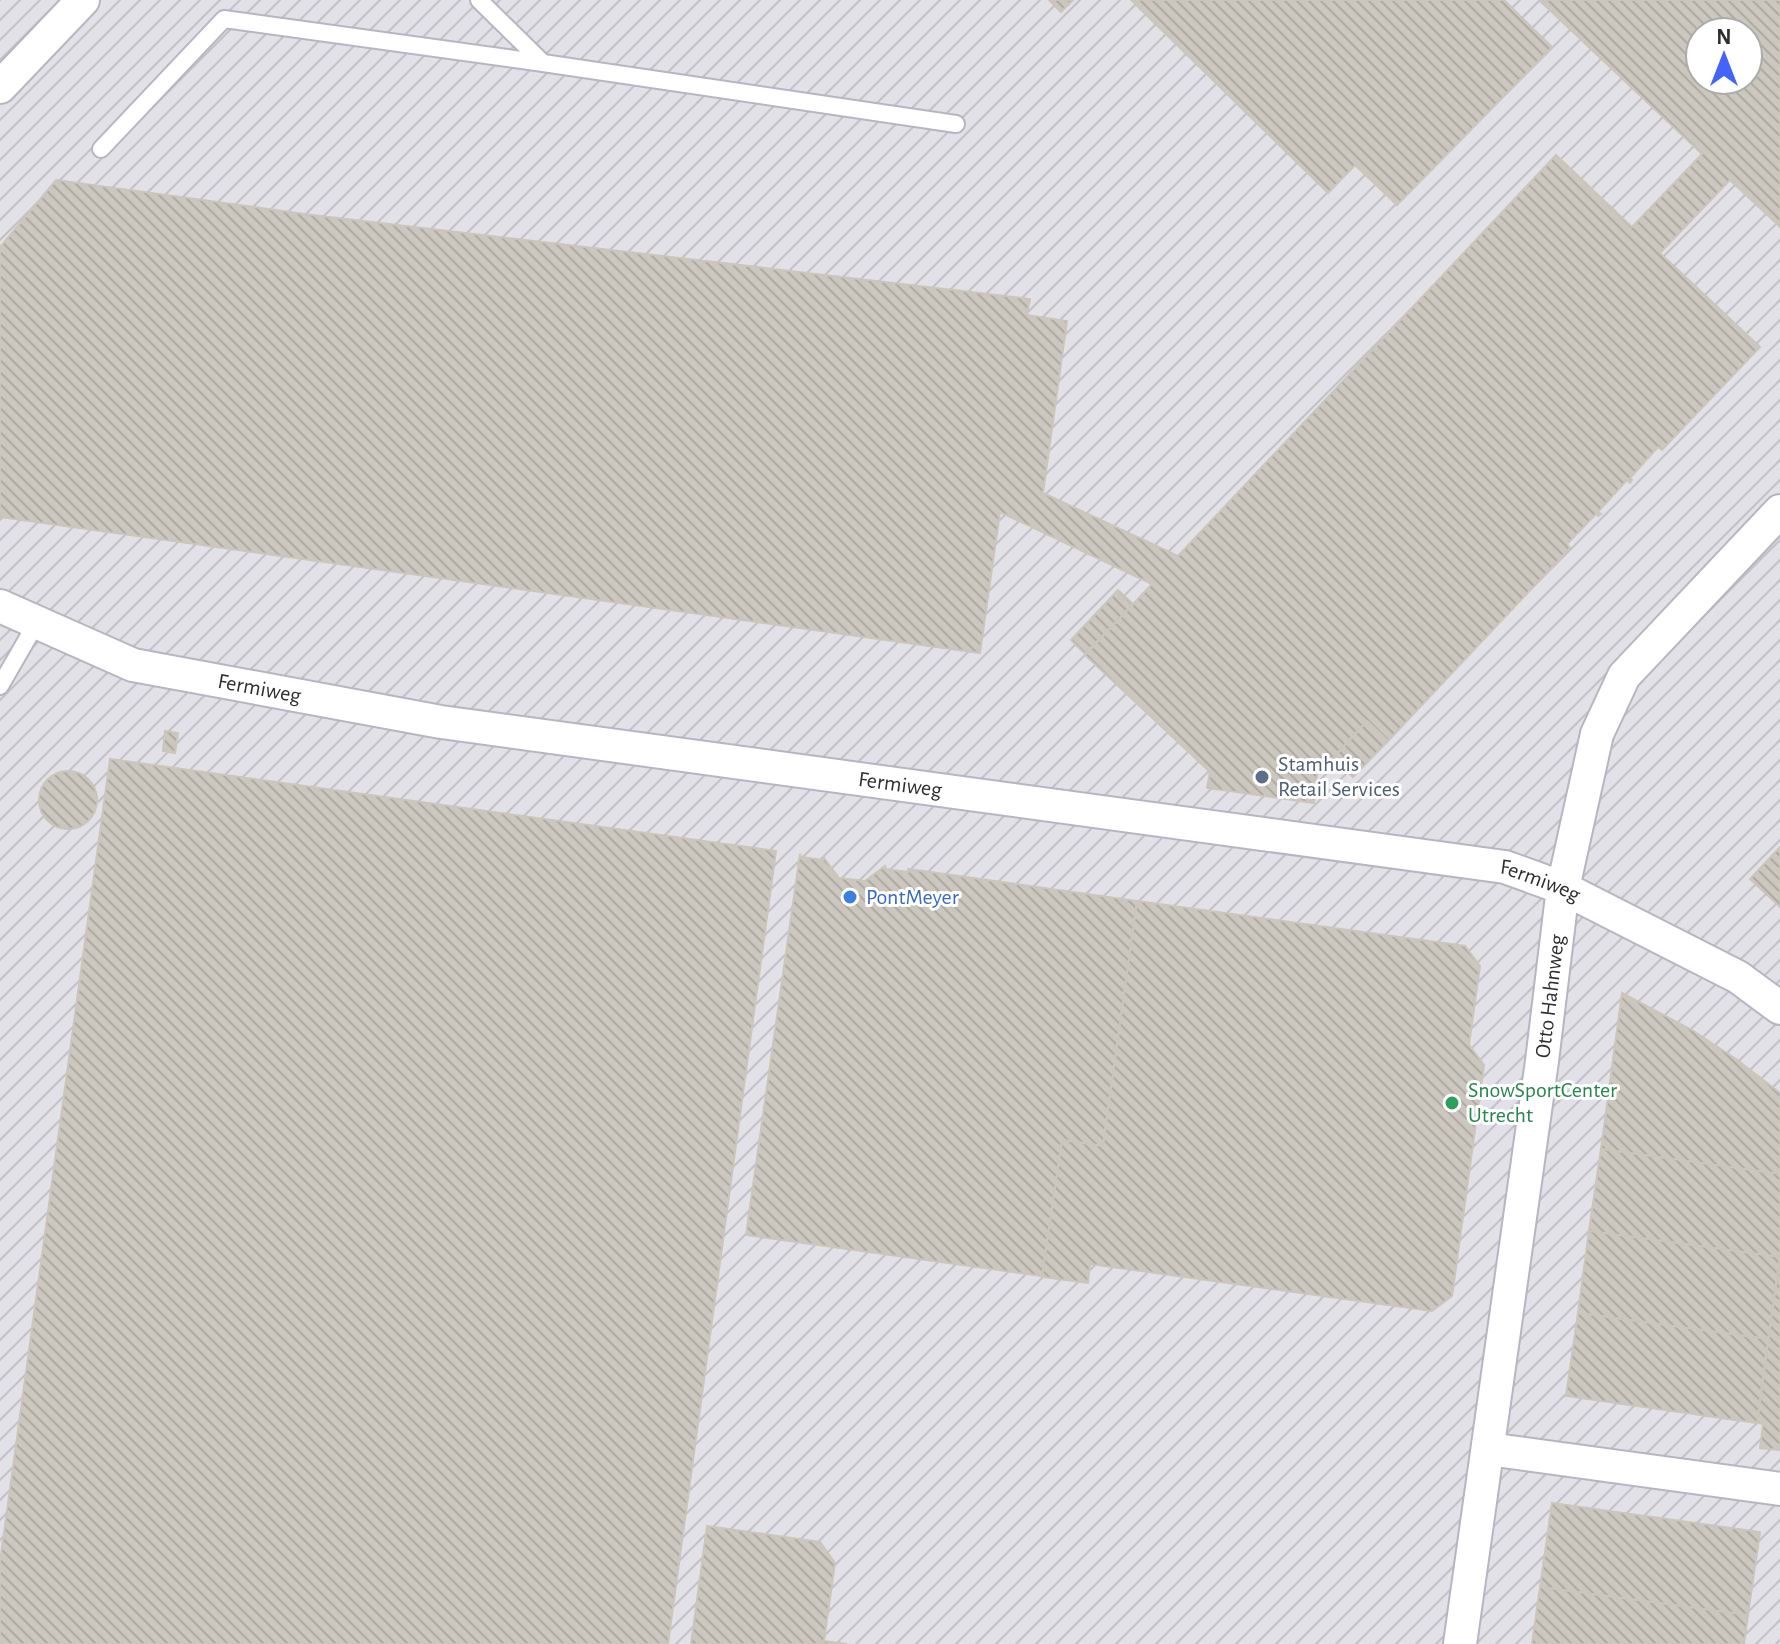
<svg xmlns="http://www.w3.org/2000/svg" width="1780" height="1644" font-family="'Alegreya Sans',sans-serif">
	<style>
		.industrial { fill: url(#industrial-furrows); fill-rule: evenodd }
		.building { fill: url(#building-back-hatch); stroke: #cbc5ba; stroke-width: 2; fill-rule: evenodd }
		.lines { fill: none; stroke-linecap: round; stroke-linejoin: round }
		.lane-casing { stroke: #b4b7c1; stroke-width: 20 }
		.street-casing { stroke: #b4b7c1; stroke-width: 36 }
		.lane { stroke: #fff; stroke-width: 16 }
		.street { stroke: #fff; stroke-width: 32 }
		.service-dot { fill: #5c6f8a; stroke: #fff; stroke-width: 3 }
		.shop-dot { fill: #3f7fe0; stroke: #fff; stroke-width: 3 }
		.leisure-dot { fill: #2e9e5b; stroke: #fff; stroke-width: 3 }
		.labels { text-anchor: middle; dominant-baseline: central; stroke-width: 6; stroke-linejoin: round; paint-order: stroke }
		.street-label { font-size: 22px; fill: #2e2e2e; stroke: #fff }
		.service-label { font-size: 22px; fill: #4e5e75; stroke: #fff; text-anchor: start }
		.shop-label { font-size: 22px; fill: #366cbe; stroke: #fff; text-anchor: start }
		.leisure-label { font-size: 22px; fill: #27864d; stroke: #fff; text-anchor: start }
	</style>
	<defs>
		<pattern id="industrial-furrows" width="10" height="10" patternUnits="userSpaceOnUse" patternTransform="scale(2)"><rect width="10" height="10" fill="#e3e1e8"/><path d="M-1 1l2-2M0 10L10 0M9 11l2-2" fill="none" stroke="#c3c1c7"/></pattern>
		<pattern id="building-back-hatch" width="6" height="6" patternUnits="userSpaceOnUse" patternTransform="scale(2)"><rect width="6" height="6" fill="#cbc7bf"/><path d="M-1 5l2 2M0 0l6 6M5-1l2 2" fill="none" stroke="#afaba4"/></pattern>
	</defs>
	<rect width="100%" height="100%" fill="#efe9e1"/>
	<path class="industrial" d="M 0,0 L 1780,0 L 1780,1644 L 0,1644 ZM 1700,32 L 1748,32 L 1748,80 L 1700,80 Z"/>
	<g class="building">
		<path d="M 1049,0 L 1073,0 L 1061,12 Z"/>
		<path d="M 1131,0 L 1504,0 L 1552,47 L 1397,205 L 1355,165 L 1328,193 Z"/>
		<path d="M 1539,0 L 1780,0 L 1780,227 L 1730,180 L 1660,253 L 1760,347 L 1662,450 L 1658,447 L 1630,478 L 1632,480 L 1630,483 L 1627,480 L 1598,512 L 1601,514 L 1598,516 L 1596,514 L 1567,544 L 1570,548 L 1388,741 L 1367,721 L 1317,775 L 1314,803 L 1207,788 L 1210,772 L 1085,655 L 1152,584 L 1000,512 L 980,653 L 0,517 L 0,247 L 56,180 L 312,215 L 1030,299 L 1027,315 L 1067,321 L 1043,493 L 1178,556 L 1556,155 L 1632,227 L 1702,154 ZM 1700,32 L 1748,32 L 1748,80 L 1700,80 Z"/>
		<path d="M 1118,590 L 1133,604 L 1085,654 L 1071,640 Z"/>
		<path d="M 1367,721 L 1388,741 L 1353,777 L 1333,758 Z"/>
		<path d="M 165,731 L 178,733 L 175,753 L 163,751 Z"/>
		<path d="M 110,759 L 776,851 L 668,1644 L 0,1644 L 0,1562 Z"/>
		<circle cx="68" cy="800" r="29"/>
		<path d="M 1780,847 L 1780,907 L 1750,879 Z"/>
		<path d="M 800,854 L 801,857 L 823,860 L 824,858 L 839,878 L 865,881 L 885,866 L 886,869 L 908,872 L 908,869 L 1137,901 L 1103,1146 L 1062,1140 L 1042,1276 L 746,1235 Z"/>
		<path d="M 1137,901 L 1465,946 L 1480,966 L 1469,1045 L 1484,1065 L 1452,1296 L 1432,1311 L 1090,1264 L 1088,1283 L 1042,1277 L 1062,1140 L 1103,1146 Z"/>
		<path d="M 1622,993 L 1692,1030 L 1736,1059 L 1780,1093 L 1780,1174 L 1601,1149 Z"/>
		<path d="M 1601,1149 L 1780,1174 L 1780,1257 L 1589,1231 Z"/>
		<path d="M 1589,1231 L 1780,1257 L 1768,1339 L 1578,1313 Z"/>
		<path d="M 1780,1255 L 1780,1450 L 1760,1448 L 1763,1424 L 1757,1423 Z"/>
		<path d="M 1578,1313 L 1768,1339 L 1757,1423 L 1566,1396 Z"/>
		<path d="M 1552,1503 L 1760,1532 L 1748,1615 L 1540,1587 Z"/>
		<path d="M 707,1526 L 820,1542 L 835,1563 L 824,1641 L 847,1644 L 691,1644 Z"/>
		<path d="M 1540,1587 L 1748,1615 L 1744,1644 L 1532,1644 Z"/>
	</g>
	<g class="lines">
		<defs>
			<g id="lane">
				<path d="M 479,0 L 543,63 L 956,124"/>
				<path d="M 101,149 L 224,19 L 543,63"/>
				<path d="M 0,686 L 37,622"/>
			</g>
			<g id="street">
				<path d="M 0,87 L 83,0"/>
				<path id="s1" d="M 0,606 L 133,665 L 441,722 L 1505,867 L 1563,888 L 1738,977 L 1780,1008"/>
				<path d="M 1488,1449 L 1780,1489"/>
				<path id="s2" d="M 1460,1644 L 1542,1061 L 1563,888 L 1597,734 L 1624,676 L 1780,511"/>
			</g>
		</defs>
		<use href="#lane" class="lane-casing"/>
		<use href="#street" class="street-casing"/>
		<use href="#lane" class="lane"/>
		<use href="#street" class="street"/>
	</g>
	<circle class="service-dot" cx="1262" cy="777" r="8"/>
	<circle class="shop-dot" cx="850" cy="897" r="8"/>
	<circle class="leisure-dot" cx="1452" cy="1103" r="8"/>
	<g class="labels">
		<g class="street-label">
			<text stroke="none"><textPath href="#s1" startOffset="274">Fermiweg</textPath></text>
			<text stroke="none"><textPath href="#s1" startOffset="922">Fermiweg</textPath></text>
			<text stroke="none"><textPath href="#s1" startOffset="1570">Fermiweg</textPath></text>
			<text stroke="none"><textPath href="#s2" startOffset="654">Otto Hahnweg</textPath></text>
		</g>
		<g class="service-label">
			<text x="1278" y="764">Stamhuis<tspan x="1278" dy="25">Retail Services</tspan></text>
		</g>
		<g class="shop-label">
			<text x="866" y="897">PontMeyer</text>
		</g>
		<g class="leisure-label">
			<text x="1468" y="1090">SnowSportCenter<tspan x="1468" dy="25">Utrecht</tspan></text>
		</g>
	</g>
	<g transform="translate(1724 56)"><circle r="38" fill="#ffffff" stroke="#ababab" stroke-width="2"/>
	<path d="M0-6L14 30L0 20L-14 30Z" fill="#4264fb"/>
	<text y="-12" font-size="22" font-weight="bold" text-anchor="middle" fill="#2e2e2e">N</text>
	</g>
</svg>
